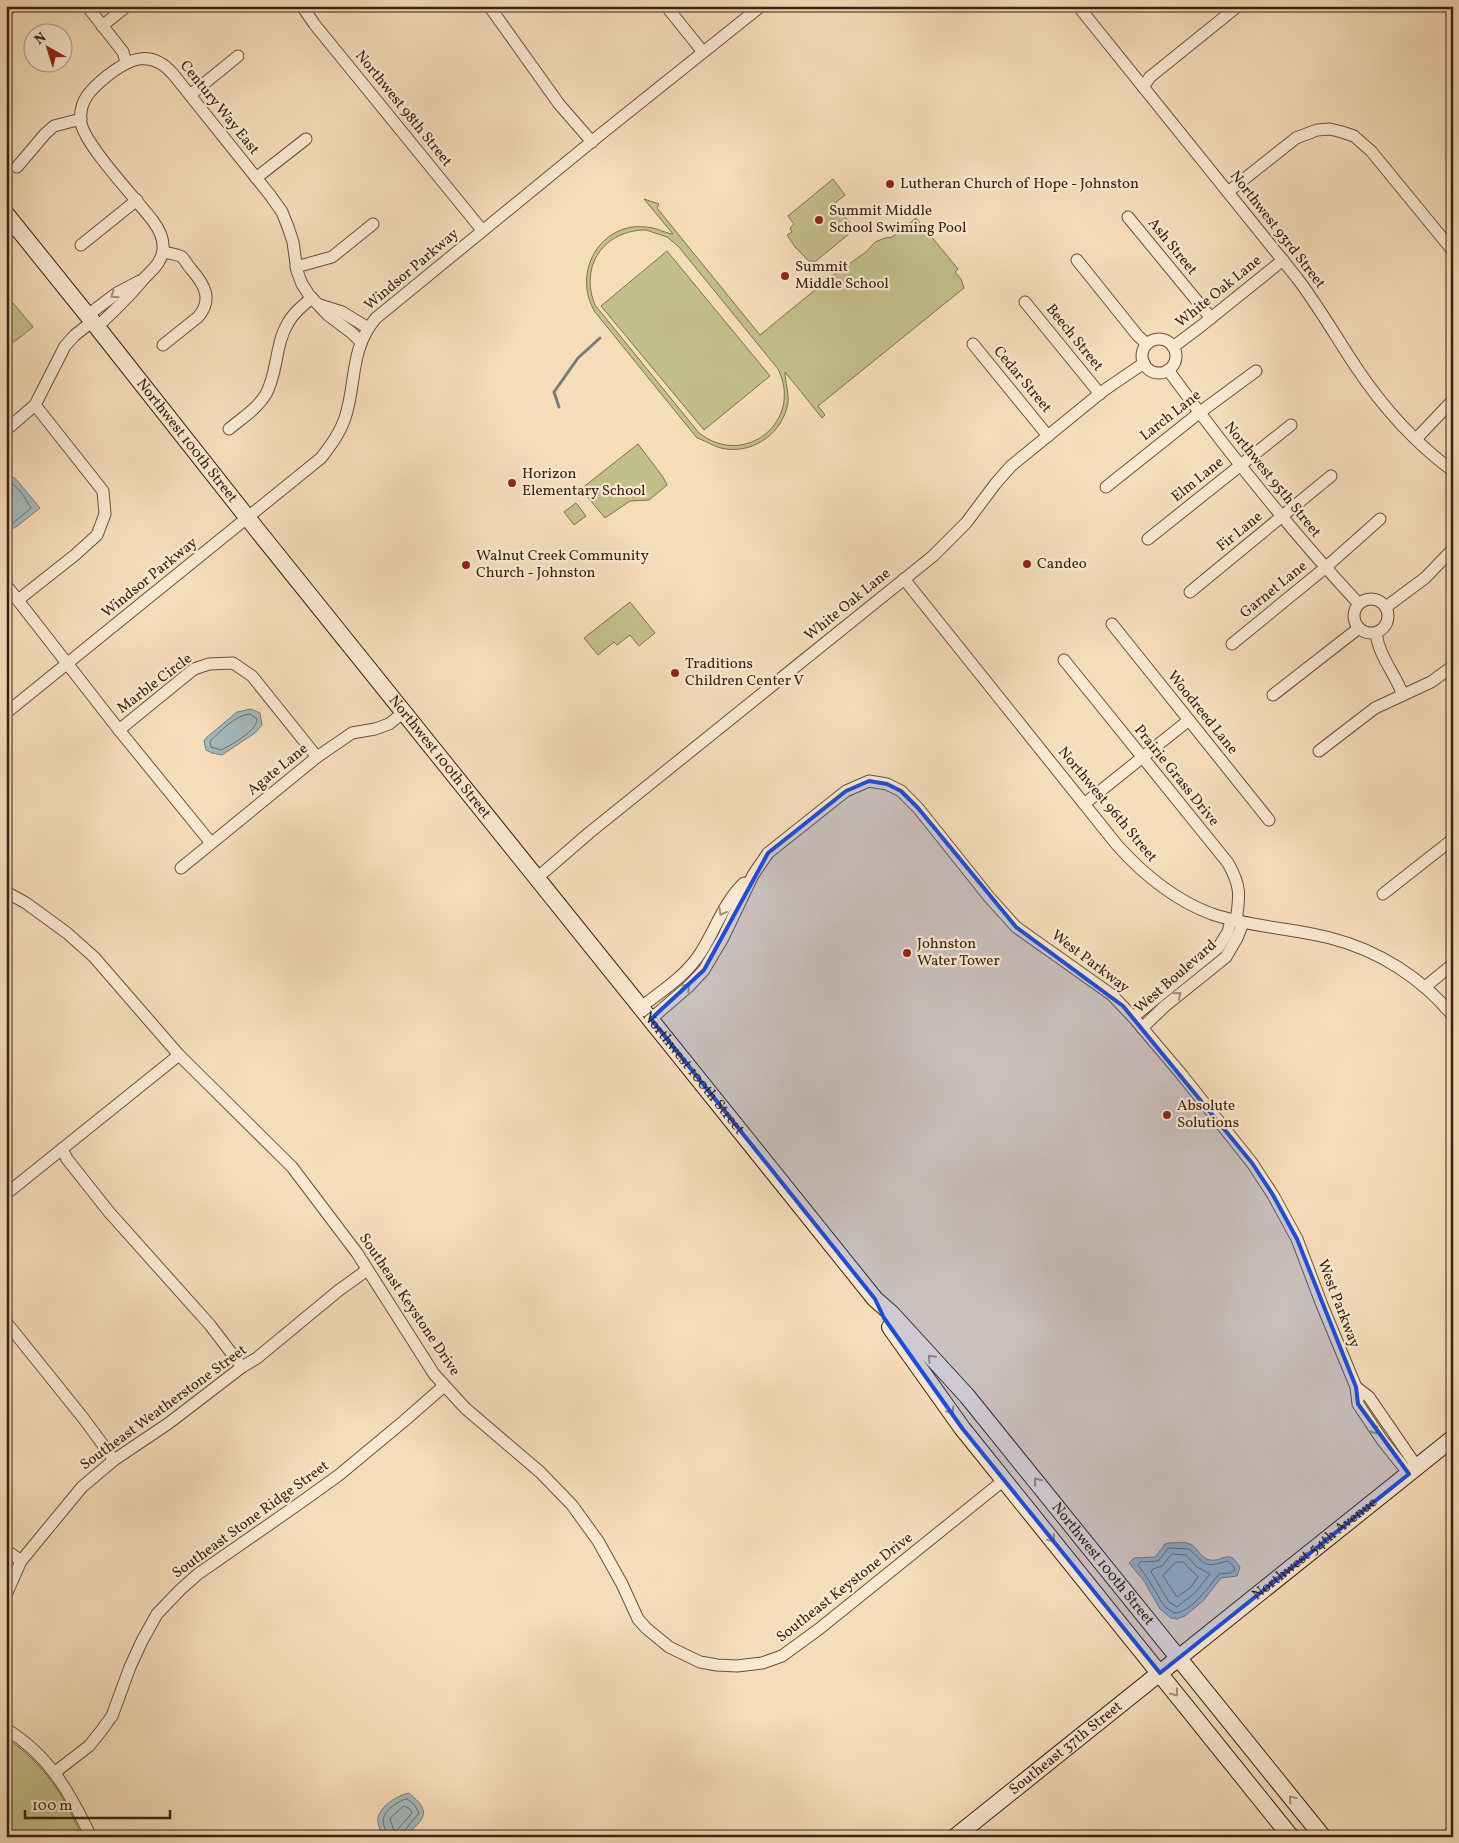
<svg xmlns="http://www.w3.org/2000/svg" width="1459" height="1843" font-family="Vollkorn,serif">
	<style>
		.green { fill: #c3bf8b; stroke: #7e704e; fill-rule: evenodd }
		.water { fill: #a3b8bb; stroke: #797c77 }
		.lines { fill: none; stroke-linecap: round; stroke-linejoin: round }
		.shore { stroke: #6e6c66; stroke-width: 1 }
		.stream { stroke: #797c77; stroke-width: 3 }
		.street-casing { stroke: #69503b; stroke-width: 13 }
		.secondary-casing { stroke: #3a2111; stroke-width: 18 }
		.street { stroke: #f9e9d2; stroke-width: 11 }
		.secondary { stroke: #f9e9d2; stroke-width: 16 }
		.oneway { stroke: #a38f7b }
		.marked { fill: #1d4ed8; fill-opacity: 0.2; stroke: #1d4ed8; stroke-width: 4; stroke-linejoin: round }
		.poi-dot { fill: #8f2418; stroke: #f9e9d2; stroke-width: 2 }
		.labels { text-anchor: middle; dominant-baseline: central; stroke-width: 4.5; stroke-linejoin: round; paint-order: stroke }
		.street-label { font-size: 15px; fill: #3a2111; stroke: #f9e9d2 }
		.poi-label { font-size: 15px; fill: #3a2111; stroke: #f9e9d2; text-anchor: start }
	</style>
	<rect width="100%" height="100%" fill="#f6ddba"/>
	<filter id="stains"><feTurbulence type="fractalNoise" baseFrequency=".004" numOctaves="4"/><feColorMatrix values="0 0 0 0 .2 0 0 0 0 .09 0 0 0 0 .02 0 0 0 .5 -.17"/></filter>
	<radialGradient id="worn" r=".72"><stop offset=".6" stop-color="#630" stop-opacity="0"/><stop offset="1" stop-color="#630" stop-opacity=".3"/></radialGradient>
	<g class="green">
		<path d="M 6,6 L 19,6 L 8,20 L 6,57 Z"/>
		<path d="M 833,179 L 845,195 L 834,204 L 855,229 L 816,261 L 813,262 L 811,260 L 810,262 L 795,247 L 787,235 L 792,232 L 790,228 L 794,224 L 788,216 Z"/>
		<path d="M 644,199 L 659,204 L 657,208 L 760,335 L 832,276 L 866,252 L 875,242 L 885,238 L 892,237 L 916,218 L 958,269 L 955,272 L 961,279 L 964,288 L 818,406 L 825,415 L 822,418 L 785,372 C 785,382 789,392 788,403 C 783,432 755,453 726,449 C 715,448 707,441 697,438 L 595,312 C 575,279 592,234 632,227 C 642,226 653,227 662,231 C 666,232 669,234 673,234 ZM 646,230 L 667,237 L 678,246 L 778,369 C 804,421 745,469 699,433 L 595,305 C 579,266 604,230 646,230 Z"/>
		<path d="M 667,251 L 770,376 L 704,430 L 601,306 Z"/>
		<path d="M 13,303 L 33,327 L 6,348 L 6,308 Z"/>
		<path d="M 638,444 L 663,477 L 667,485 L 649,500 L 630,501 L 605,518 L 581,489 Z"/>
		<path d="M 576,503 L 586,516 L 574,525 L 564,512 Z"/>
		<path d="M 630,602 L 655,633 L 639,646 L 630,635 L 617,645 L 614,642 L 598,655 L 584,638 Z"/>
		<path d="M 6,1738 C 42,1761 66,1798 82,1837 L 6,1837 Z"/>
	</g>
	<g class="water">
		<path d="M 6,475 L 15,478 L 40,508 L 16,527 L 6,531 Z"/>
		<path d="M 251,709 L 260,713 L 262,725 L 255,733 L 222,755 L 212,753 L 206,750 L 204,741 L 206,738 L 237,712 Z"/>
		<path d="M 1169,1543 C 1176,1543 1186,1541 1192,1545 C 1199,1550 1202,1559 1210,1560 C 1219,1562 1224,1554 1233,1558 L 1240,1567 L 1237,1576 L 1221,1578 L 1203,1601 L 1185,1616 L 1177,1619 L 1171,1618 L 1160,1609 L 1144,1581 L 1129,1563 L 1134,1558 L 1155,1557 L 1165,1544 Z"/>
		<path d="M 409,1793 C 433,1813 424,1818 405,1837 L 384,1837 C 381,1832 377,1824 378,1818 C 380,1806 398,1795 409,1793 Z"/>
	</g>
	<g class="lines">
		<g class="shore">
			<path d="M 6,481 C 18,484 24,497 31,508 L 13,523 L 6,526"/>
			<path d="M 250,714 L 257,719 C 257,731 231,745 221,750 L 211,747 L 210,741 C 221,731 235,715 250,714 Z"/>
			<path d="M 1169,1548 L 1189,1549 C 1207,1565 1202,1568 1228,1561 L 1234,1567 L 1235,1570 L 1230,1573 L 1219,1574 C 1209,1586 1191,1613 1174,1613 L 1164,1606 L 1148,1579 L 1138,1565 L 1140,1562 L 1158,1561 Z"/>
			<path d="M 1172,1554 L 1186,1555 L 1197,1567 L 1210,1574 L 1195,1593 L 1177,1607 L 1169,1602 L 1151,1572 L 1153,1569 L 1162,1566 Z"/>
			<path d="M 1176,1562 L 1183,1562 L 1198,1577 L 1190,1588 L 1177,1597 L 1163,1576 Z"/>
			<path d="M 404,1806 L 410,1809 L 412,1813 L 397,1830 L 394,1831 L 390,1819 Z"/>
			<path d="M 388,1837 C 387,1831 383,1826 383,1821 C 383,1811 399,1800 407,1799 L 414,1804 L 419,1813 L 403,1832 L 402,1837"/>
		</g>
		<path class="stream" d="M 559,407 L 554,392 L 578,358 L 600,338"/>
		<defs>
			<g id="street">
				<path d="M 87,6 L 123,52 L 126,62"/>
				<path d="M 302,6 L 315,25 L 482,230"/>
				<path d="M 489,6 L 559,104 L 592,142"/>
				<path d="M 666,6 L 703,52"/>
				<path d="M 1078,6 L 1297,278 C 1319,307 1336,337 1356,367 C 1382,406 1415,443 1453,471"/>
				<path d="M 102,26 L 127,6"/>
				<path d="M 1143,87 L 1150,77 L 1238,6"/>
				<path d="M 190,95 L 238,56"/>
				<path d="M 17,167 L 45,134 L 54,126 L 81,119"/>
				<path d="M 256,178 L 306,139"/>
				<path d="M 1228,192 L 1296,138 L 1317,130 L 1330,129 L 1342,132 L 1354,136 L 1371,151 L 1453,251"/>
				<path d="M 1128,217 L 1211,318"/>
				<path d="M 81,245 L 137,200"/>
				<path d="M 163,252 C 169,253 177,254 182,257 C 185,260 188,266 191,269 C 205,285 213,300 198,317 L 163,345"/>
				<path d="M 1077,260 L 1138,336 L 1147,344"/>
				<path d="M 296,267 L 332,257 L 373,224"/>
				<path d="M 1025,302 L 1100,394"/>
				<path d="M 320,305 L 342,312 L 368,328"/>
				<path d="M 88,315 L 117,293 L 140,281"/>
				<path d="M 97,327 C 113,312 128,298 141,282 C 150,271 161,265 163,250 C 164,240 159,229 153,221 C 137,200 85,145 81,123 C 78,101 91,89 107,76 C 130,58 151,49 173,74 L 270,195 L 282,212 L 288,227 L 293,242 L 297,271 L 302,284 L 309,295 L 328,315 L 352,333 L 361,342"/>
				<circle cx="1159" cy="356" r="17"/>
				<path d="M 973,344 L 1048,436"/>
				<path d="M 1173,347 L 1201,326 L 1283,260"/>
				<path d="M 1168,370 C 1228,452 1290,530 1359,604"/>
				<path d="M 229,429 C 242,418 257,409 266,394 C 278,372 275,344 288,323 C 293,313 303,305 312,298"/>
				<path d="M 6,430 L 35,405 L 65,346 L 75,335 L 93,321"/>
				<path d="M 1416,439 L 1453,400"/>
				<path d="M 1106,487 L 1199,413 L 1256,371"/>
				<path d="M 1148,539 L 1291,425"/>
				<path d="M 904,579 L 1117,845 C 1144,875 1174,900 1212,914 C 1250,927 1291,928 1330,938 C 1378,950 1422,978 1453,1016"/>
				<path d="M 6,585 L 119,730 L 211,843"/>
				<path d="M 1190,592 L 1331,476"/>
				<circle cx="1371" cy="616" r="17"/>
				<path d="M 18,600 L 75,555 L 97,535 L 105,514 L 103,491 L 35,405"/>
				<path d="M 1386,607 L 1425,578 L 1453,549"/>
				<path d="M 1112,624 L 1269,820"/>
				<path d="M 1376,633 C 1379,657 1395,673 1403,695"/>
				<path d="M 1232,644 L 1325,568 L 1380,519"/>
				<path d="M 1064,660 L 1228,863 C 1241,886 1240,895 1236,921"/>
				<path d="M 1273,695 L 1359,628"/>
				<path d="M 6,713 L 321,458 C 331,445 340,433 345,418 C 357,382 349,350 376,318 L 601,134 L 761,6"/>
				<path d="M 119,730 L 194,669 L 209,664 L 233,663 L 252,676 L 317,757"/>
				<path d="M 1319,751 L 1375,708 L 1431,682 L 1453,666"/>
				<path d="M 1084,804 L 1189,720"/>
				<path d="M 181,868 L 317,757 L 352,733 L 375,729 L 389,724 L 404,712"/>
				<path d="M 537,878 L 589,833 L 933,556 L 966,523 L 996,483 L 1011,466 L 1103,391 L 1144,363"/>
				<path d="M 6,892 L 26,903 L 67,933 L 94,957 L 179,1055 L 292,1167 L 357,1253 L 434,1374 L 465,1408 L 540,1472 L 572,1505 L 598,1541 L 622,1584 L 638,1619 L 646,1628 L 669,1647 L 700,1662 L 717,1665 L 737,1666 L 762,1663 L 782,1656 L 819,1629 L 1004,1480"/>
				<path d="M 1383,894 L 1453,839"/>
				<path d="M 1425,987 L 1453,964"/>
				<path d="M 641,1007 C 662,991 687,975 701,952 C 716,929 723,903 744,883"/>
				<path d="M 1133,1017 L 1218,948 L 1228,932 L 1231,920"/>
				<path d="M 651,1019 L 689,986 L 704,970 L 723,938 L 753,875 L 768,853 L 846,791 L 869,781 L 887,784 L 901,791 L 918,808 L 989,897 L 1016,927 L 1112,995 L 1133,1017 L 1182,1075 L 1252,1163 L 1273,1195 L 1297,1239 L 1322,1305 L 1356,1387 L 1358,1404 L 1382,1440 L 1409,1474"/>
				<path d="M 1142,1028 L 1165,1006 L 1226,957 L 1237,938 L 1243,923"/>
				<path d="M 62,1149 L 67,1159 L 109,1212 L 210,1325 L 242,1367"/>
				<path d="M 6,1194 L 179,1055"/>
				<path d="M 6,1322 L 84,1419 L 114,1460"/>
				<path d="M 1356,1387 L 1369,1397 L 1417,1467"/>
				<path d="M 6,1550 L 21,1561"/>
				<path d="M 6,1595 L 21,1561 L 82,1487 L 114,1460 L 169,1423 L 242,1367 L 257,1358 L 338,1291 L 367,1270"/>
				<path d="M 6,1729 C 49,1755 70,1793 91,1837"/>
				<path d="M 54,1773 L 89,1746 L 101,1731 L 112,1716 L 130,1667 L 142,1641 L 157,1614 L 180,1590 L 198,1574 L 300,1503 L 339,1475 L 404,1421 L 444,1386"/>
			</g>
			<g id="secondary">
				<path id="s1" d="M 6,214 L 97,327 L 258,531 L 875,1299 L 891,1313 L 967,1396 L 1323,1837"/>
				<path d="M 890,1327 L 962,1428 L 1291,1837"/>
				<path id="s2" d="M 955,1837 L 1453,1438"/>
			</g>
		</defs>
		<use href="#street" class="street-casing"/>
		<use href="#secondary" class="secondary-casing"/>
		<use href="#street" class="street"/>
		<use href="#secondary" class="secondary"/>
	</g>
	<defs><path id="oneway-chevron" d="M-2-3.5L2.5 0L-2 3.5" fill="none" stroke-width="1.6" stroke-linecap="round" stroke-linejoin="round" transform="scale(1.25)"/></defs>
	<g class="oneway">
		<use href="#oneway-chevron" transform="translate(114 295) rotate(146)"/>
		<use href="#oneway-chevron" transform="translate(722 912) rotate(119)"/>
		<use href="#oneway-chevron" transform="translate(687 987) rotate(-44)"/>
		<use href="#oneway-chevron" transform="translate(1178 995) rotate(-39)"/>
		<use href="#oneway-chevron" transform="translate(931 1358) rotate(-133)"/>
		<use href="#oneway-chevron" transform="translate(951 1411) rotate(56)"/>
		<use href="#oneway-chevron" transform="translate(1375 1431) rotate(55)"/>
		<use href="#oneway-chevron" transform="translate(1037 1481) rotate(-129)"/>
		<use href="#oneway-chevron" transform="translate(1052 1539) rotate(51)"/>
		<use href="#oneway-chevron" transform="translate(1175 1693) rotate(53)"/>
		<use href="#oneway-chevron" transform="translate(1292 1799) rotate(-130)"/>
	</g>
	<path class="marked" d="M 869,781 L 887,784 L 901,791 L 918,808 L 1016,927 L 1123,1006 L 1252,1163 L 1273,1195 L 1297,1239 L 1356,1387 L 1358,1404 L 1409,1474 L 1160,1673 L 962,1428 L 884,1318 L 875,1299 L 651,1019 L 704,970 L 768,853 L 846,791 Z"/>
	<g class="poi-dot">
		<circle cx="890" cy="184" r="5"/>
		<circle cx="819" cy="220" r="5"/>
		<circle cx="785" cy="276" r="5"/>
		<circle cx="512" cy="483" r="5"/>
		<circle cx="1027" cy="564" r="5"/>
		<circle cx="466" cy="565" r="5"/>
		<circle cx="675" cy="673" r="5"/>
		<circle cx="907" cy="953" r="5"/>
		<circle cx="1167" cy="1115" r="5"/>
	</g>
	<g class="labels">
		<g class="street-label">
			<text transform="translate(219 108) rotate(51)">Century Way East</text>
			<text transform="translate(403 109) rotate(51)">Northwest 98th Street</text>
			<text transform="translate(1277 230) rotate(52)">Northwest 93rd Street</text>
			<text transform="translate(1172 247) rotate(51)">Ash Street</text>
			<text transform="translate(412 270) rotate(-40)">Windsor Parkway</text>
			<text transform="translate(1219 292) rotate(-39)">White Oak Lane</text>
			<text transform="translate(1074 338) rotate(51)">Beech Street</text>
			<text transform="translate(1022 380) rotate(50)">Cedar Street</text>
			<text transform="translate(1171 416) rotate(-38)">Larch Lane</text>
			<text stroke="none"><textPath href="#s1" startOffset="290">Northwest 100th Street</textPath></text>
			<text transform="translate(1198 480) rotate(-39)">Elm Lane</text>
			<text transform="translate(1272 480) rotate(51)">Northwest 95th Street</text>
			<text transform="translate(1240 532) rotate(-39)">Fir Lane</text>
			<text transform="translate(150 578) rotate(-39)">Windsor Parkway</text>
			<text transform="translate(1274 590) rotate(-39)">Garnet Lane</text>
			<text transform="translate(848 605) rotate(-39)">White Oak Lane</text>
			<text transform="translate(155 684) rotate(-37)">Marble Circle</text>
			<text transform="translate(1202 713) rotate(51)">Woodreed Lane</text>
			<text stroke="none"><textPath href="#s1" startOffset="695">Northwest 100th Street</textPath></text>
			<text transform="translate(278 770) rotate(-39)">Agate Lane</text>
			<text transform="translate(1176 776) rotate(51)">Prairie Grass Drive</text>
			<text transform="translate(1107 805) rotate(50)">Northwest 96th Street</text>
			<text transform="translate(1090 962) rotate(37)">West Parkway</text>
			<text transform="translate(1176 977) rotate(-41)">West Boulevard</text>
			<text stroke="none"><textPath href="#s1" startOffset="1100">Northwest 100th Street</textPath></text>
			<text transform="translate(1338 1304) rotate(69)">West Parkway</text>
			<text transform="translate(409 1305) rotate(56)">Southeast Keystone Drive</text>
			<text transform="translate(164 1408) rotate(-36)">Southeast Weatherstone Street</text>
			<text transform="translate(251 1520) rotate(-36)">Southeast Stone Ridge Street</text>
			<text stroke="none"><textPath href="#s2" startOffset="461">Northwest 54th Avenue</textPath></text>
			<text stroke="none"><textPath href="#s1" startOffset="1740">Northwest 100th Street</textPath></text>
			<text transform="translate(845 1588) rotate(-38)">Southeast Keystone Drive</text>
			<text stroke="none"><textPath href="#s2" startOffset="142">Southeast 37th Street</textPath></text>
		</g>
		<g class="poi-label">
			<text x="900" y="184">Lutheran Church of Hope - Johnston</text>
			<text x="829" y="211">Summit Middle<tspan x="829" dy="17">School Swiming Pool</tspan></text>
			<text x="795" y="267">Summit<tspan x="795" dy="17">Middle School</tspan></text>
			<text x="522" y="474">Horizon<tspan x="522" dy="17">Elementary School</tspan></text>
			<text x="476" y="556">Walnut Creek Community<tspan x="476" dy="17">Church - Johnston</tspan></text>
			<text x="1037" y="564">Candeo</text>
			<text x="685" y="664">Traditions<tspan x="685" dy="17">Children Center V</tspan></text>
			<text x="917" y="944">Johnston<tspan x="917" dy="17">Water Tower</tspan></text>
			<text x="1177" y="1106">Absolute<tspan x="1177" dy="17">Solutions</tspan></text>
		</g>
	</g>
	<rect width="1459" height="1843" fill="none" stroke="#f6ddba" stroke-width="25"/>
	<rect x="8" y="8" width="1444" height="1828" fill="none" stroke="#3a2111" stroke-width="2.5"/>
	<rect x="12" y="12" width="1434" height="1818" fill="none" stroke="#3a2111"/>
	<g transform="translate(48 48) rotate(321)"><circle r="24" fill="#f9e9d2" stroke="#ad9985"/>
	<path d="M0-4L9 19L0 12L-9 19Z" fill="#8f2418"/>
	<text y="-8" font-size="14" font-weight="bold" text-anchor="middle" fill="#3a2111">N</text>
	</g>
	<path d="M25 1810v8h145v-8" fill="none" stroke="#3a2111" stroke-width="2.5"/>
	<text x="32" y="1810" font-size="15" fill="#3a2111" stroke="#f9e9d2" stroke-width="4" paint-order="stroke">100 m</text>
	<rect width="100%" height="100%" filter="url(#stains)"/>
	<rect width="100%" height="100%" fill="url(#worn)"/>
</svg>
